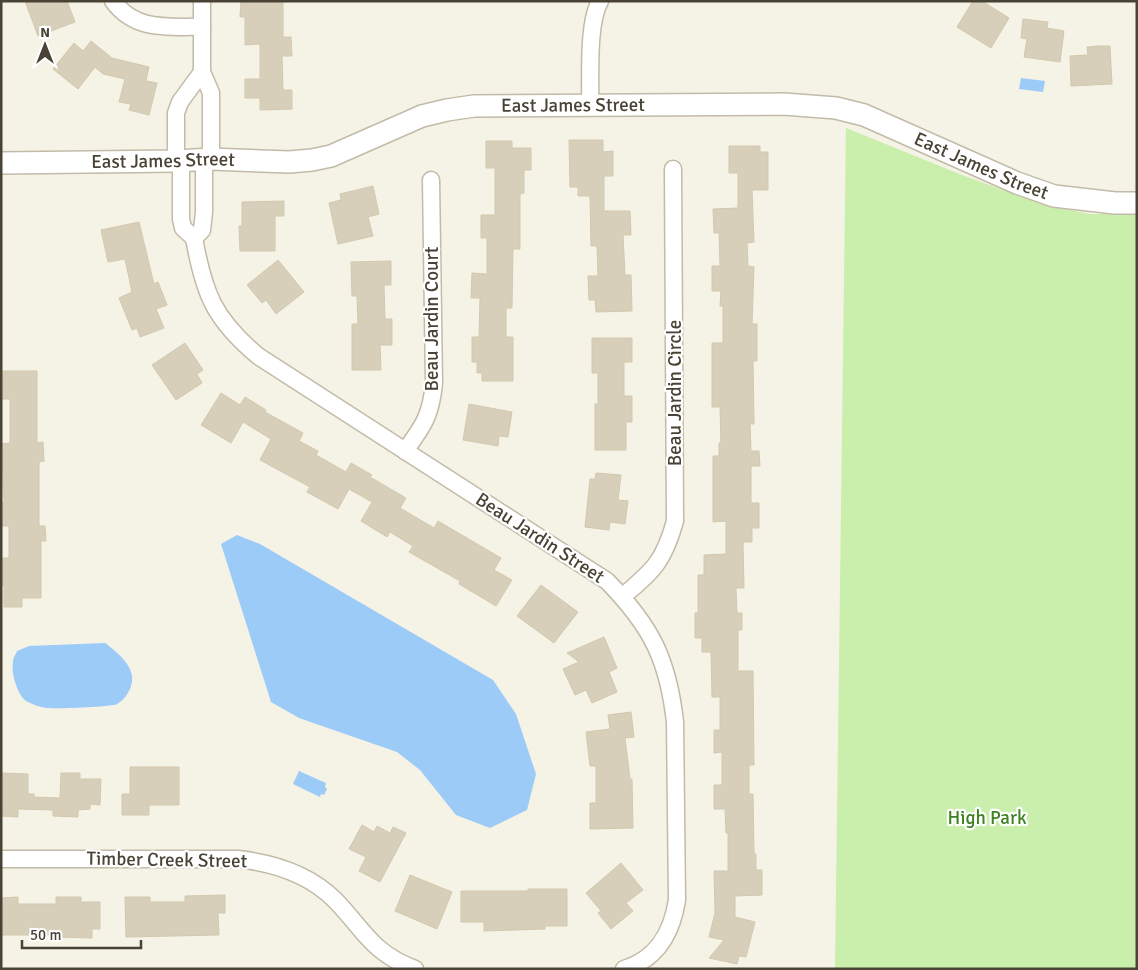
<svg xmlns="http://www.w3.org/2000/svg" width="1138" height="970" font-family="Signika,sans-serif">
	<style>
		.green { fill: #caeeab }
		.water { fill: #9ccbf8 }
		.building { fill: #d8cfbb; stroke: #d3c8ad }
		.lines { fill: none; stroke-linecap: round; stroke-linejoin: round }
		.minor-casing { stroke: #c2bba8; stroke-width: 19 }
		.tertiary-casing { stroke: #c2bba8; stroke-width: 24 }
		.minor { stroke: #fff; stroke-width: 16 }
		.tertiary { stroke: #fff; stroke-width: 21 }
		.labels { text-anchor: middle; dominant-baseline: central; stroke-width: 4.5; stroke-linejoin: round; paint-order: stroke }
		.street-label { font-size: 19px; fill: #494335; stroke: #fff }
		.park-label { font-size: 19px; fill: #3d8121; stroke: #fff }
	</style>
	<rect width="100%" height="100%" fill="#f5f2e6"/>
	<path class="green" d="M 846,128 L 962,175 L 1047,206 L 1091,214 L 1137,214 L 1137,969 L 835,969 Z"/>
	<g class="water">
		<path d="M 1021,78 L 1045,81 L 1043,92 L 1019,89 Z"/>
		<path d="M 237,535 L 260,544 L 493,680 L 516,714 L 536,774 L 527,810 L 490,828 L 456,815 L 420,770 L 397,752 L 299,718 L 271,702 L 221,544 Z"/>
		<path d="M 105,643 C 119,654 139,669 130,689 C 127,695 124,700 117,704 C 111,707 57,709 48,708 C 42,708 31,704 26,701 C 17,694 11,673 13,662 C 13,658 16,654 17,651 L 29,646 Z"/>
		<path d="M 299,771 L 326,783 L 325,787 L 327,789 L 324,795 L 321,794 L 320,797 L 293,784 Z"/>
	</g>
	<g class="building">
		<path d="M 25,1 L 67,1 L 75,22 L 38,36 Z"/>
		<path d="M 241,1 L 283,1 L 283,37 L 291,37 L 292,56 L 282,56 L 283,90 L 292,90 L 292,109 L 260,110 L 260,98 L 245,98 L 245,79 L 260,79 L 260,44 L 245,45 L 245,17 L 240,17 Z"/>
		<path d="M 973,1 L 982,1 L 1009,18 L 991,48 L 957,27 Z"/>
		<path d="M 1023,19 L 1048,22 L 1047,28 L 1064,31 L 1060,62 L 1024,57 L 1027,39 L 1021,38 Z"/>
		<path d="M 91,41 L 112,58 L 149,67 L 146,81 L 157,83 L 149,115 L 129,110 L 131,104 L 119,102 L 125,79 L 103,74 L 95,67 L 78,89 L 53,69 L 74,43 L 83,51 Z"/>
		<path d="M 1099,46 L 1110,46 L 1112,84 L 1071,86 L 1070,56 L 1088,55 L 1087,47 Z"/>
		<path d="M 569,140 L 603,140 L 603,152 L 613,151 L 613,176 L 604,176 L 604,211 L 630,211 L 631,235 L 623,235 L 625,275 L 631,275 L 632,311 L 596,312 L 595,300 L 589,300 L 588,276 L 598,276 L 597,246 L 591,246 L 590,196 L 578,196 L 578,187 L 570,187 Z"/>
		<path d="M 486,141 L 512,141 L 512,148 L 531,148 L 531,170 L 524,170 L 524,193 L 520,194 L 520,249 L 513,249 L 512,308 L 506,308 L 506,337 L 513,337 L 513,381 L 482,381 L 482,373 L 477,373 L 477,362 L 472,362 L 472,337 L 479,337 L 480,298 L 471,298 L 472,273 L 487,274 L 487,238 L 481,238 L 481,215 L 495,215 L 495,168 L 486,168 Z"/>
		<path d="M 729,146 L 760,146 L 760,152 L 768,152 L 768,190 L 752,190 L 754,242 L 747,243 L 748,266 L 754,267 L 752,324 L 757,324 L 757,361 L 753,361 L 754,424 L 750,424 L 751,451 L 759,451 L 760,466 L 751,466 L 751,503 L 759,503 L 759,528 L 752,528 L 752,542 L 743,542 L 744,588 L 736,588 L 737,613 L 742,613 L 742,630 L 738,630 L 738,671 L 753,671 L 754,765 L 749,765 L 749,794 L 753,794 L 754,854 L 756,854 L 756,870 L 762,870 L 762,895 L 735,896 L 735,917 L 755,922 L 746,957 L 739,956 L 737,964 L 709,958 L 724,940 L 709,937 L 715,913 L 714,871 L 728,871 L 728,833 L 726,833 L 725,809 L 714,809 L 714,785 L 722,785 L 722,752 L 714,753 L 714,730 L 720,730 L 720,697 L 712,697 L 711,652 L 702,652 L 702,638 L 695,638 L 695,613 L 698,613 L 698,575 L 704,575 L 704,555 L 726,554 L 726,521 L 713,522 L 713,456 L 719,456 L 719,443 L 721,443 L 720,407 L 712,407 L 712,343 L 723,343 L 723,306 L 720,306 L 721,291 L 712,291 L 712,266 L 720,266 L 719,233 L 714,233 L 713,209 L 738,208 L 738,173 L 729,173 Z"/>
		<path d="M 373,186 L 379,214 L 368,217 L 373,236 L 338,244 L 329,203 L 341,200 L 340,194 Z"/>
		<path d="M 284,201 L 284,216 L 275,216 L 275,251 L 240,251 L 239,226 L 242,226 L 242,202 Z"/>
		<path d="M 139,222 L 154,284 L 158,282 L 167,305 L 156,309 L 164,328 L 140,337 L 137,328 L 132,330 L 119,298 L 132,292 L 125,259 L 108,262 L 101,230 Z"/>
		<path d="M 278,260 L 304,292 L 276,314 L 266,300 L 262,303 L 247,285 Z"/>
		<path d="M 391,261 L 391,285 L 384,285 L 385,319 L 392,319 L 392,345 L 380,345 L 381,370 L 352,370 L 352,324 L 358,324 L 357,296 L 352,296 L 351,262 Z"/>
		<path d="M 592,338 L 632,338 L 632,362 L 624,362 L 624,396 L 632,396 L 632,422 L 626,422 L 626,450 L 595,450 L 595,404 L 598,404 L 598,373 L 592,373 Z"/>
		<path d="M 185,343 L 203,370 L 197,374 L 202,383 L 176,400 L 152,365 Z"/>
		<path d="M 1,371 L 37,371 L 37,443 L 43,442 L 44,461 L 39,462 L 39,526 L 45,526 L 46,541 L 41,541 L 41,598 L 22,598 L 22,607 L 4,607 L 4,585 L 1,585 L 1,558 L 9,558 L 9,526 L 1,526 L 1,503 L 4,503 L 3,470 L 1,470 L 1,444 L 10,443 L 10,399 L 1,399 Z"/>
		<path d="M 221,393 L 240,405 L 245,397 L 266,410 L 265,412 L 303,433 L 299,441 L 318,451 L 316,455 L 346,472 L 351,463 L 372,475 L 370,477 L 406,498 L 400,508 L 434,528 L 438,521 L 501,558 L 494,570 L 512,580 L 496,606 L 459,584 L 460,581 L 409,552 L 413,546 L 390,532 L 387,537 L 361,521 L 372,502 L 349,489 L 338,509 L 307,492 L 310,487 L 260,460 L 271,439 L 243,422 L 231,443 L 201,425 Z"/>
		<path d="M 469,404 L 512,412 L 508,437 L 499,436 L 498,446 L 463,440 Z"/>
		<path d="M 596,473 L 621,475 L 618,500 L 628,501 L 625,524 L 610,522 L 609,530 L 585,527 L 590,479 L 595,479 Z"/>
		<path d="M 541,585 L 578,612 L 554,643 L 517,616 Z"/>
		<path d="M 604,637 L 617,668 L 609,672 L 617,692 L 592,703 L 586,690 L 575,695 L 563,669 L 579,662 L 567,653 Z"/>
		<path d="M 631,712 L 634,737 L 625,738 L 630,779 L 632,779 L 633,828 L 590,829 L 590,803 L 596,803 L 596,766 L 590,766 L 586,732 L 610,729 L 608,715 Z"/>
		<path d="M 130,767 L 179,767 L 179,805 L 149,805 L 149,815 L 122,815 L 122,794 L 130,794 Z"/>
		<path d="M 1,773 L 28,774 L 28,794 L 34,794 L 34,797 L 60,798 L 61,773 L 80,773 L 80,779 L 101,779 L 100,805 L 90,804 L 90,809 L 78,810 L 78,817 L 53,816 L 53,810 L 18,809 L 18,817 L 1,816 Z"/>
		<path d="M 362,825 L 374,832 L 377,826 L 390,833 L 393,827 L 406,833 L 380,882 L 359,871 L 366,857 L 349,849 Z"/>
		<path d="M 621,863 L 643,890 L 626,903 L 633,911 L 611,929 L 598,913 L 601,911 L 586,893 Z"/>
		<path d="M 410,875 L 452,892 L 437,929 L 395,911 Z"/>
		<path d="M 528,889 L 567,889 L 567,926 L 545,926 L 545,929 L 484,931 L 484,922 L 461,922 L 461,891 L 528,891 Z"/>
		<path d="M 225,895 L 225,913 L 218,913 L 219,935 L 126,937 L 125,897 L 150,897 L 150,902 L 185,902 L 185,896 Z"/>
		<path d="M 18,897 L 18,904 L 56,904 L 56,897 L 81,897 L 81,902 L 100,902 L 100,929 L 92,929 L 92,938 L 56,937 L 56,935 L 1,935 L 1,898 Z"/>
	</g>
	<g class="lines">
		<defs>
			<g id="minor">
				<path d="M 113,1 C 136,32 168,26 202,27"/>
				<path d="M 202,1 L 202,72 L 211,93 L 211,159"/>
				<path d="M 590,105 C 591,78 587,24 600,1"/>
				<path d="M 176,161 L 176,113 L 180,102 L 202,72"/>
				<path d="M 181,161 L 181,219 L 183,228 L 194,238"/>
				<path d="M 194,238 C 204,294 214,319 258,356 L 607,581 C 651,626 668,659 675,722 L 677,900 C 672,932 658,959 624,969"/>
				<path d="M 194,238 L 202,230 L 204,212 L 204,160"/>
				<path d="M 405,451 C 424,425 431,415 434,383 L 431,180"/>
				<path d="M 622,597 C 654,570 664,561 675,521 L 673,169"/>
				<path d="M 1,859 L 238,859 C 273,863 309,874 335,900 C 364,930 372,953 415,969"/>
			</g>
			<g id="tertiary">
				<path id="s1" d="M 1,163 L 176,161 L 211,159 L 289,162 L 312,160 L 331,156 L 422,116 L 447,110 L 474,106 L 784,104 L 836,108 L 864,115 L 1017,183 L 1054,196 L 1115,203 L 1137,203"/>
			</g>
		</defs>
		<use href="#minor" class="minor-casing"/>
		<use href="#tertiary" class="tertiary-casing"/>
		<use href="#minor" class="minor"/>
		<use href="#tertiary" class="tertiary"/>
	</g>
	<g class="labels">
		<g class="street-label">
			<text stroke="none"><textPath href="#s1" startOffset="582">East James Street</textPath></text>
			<text stroke="none"><textPath href="#s1" startOffset="162">East James Street</textPath></text>
			<text stroke="none"><textPath href="#s1" startOffset="1002">East James Street</textPath></text>
			<text transform="translate(432 319) rotate(-90)">Beau Jardin Court</text>
			<text transform="translate(675 393) rotate(-90)">Beau Jardin Circle</text>
			<text transform="translate(540 538) rotate(33)">Beau Jardin Street</text>
			<text transform="translate(167 860) rotate(1)">Timber Creek Street</text>
		</g>
		<g class="park-label">
			<text x="987" y="818">High Park</text>
		</g>
	</g>
	<rect width="1138" height="970" fill="none" stroke="#494335" stroke-width="5"/>
	<g transform="translate(45 45)" stroke="#ffffff" stroke-width="4" paint-order="stroke">
	<path d="M0-4L9 19L0 12L-9 19Z" fill="#494335"/>
	<text y="-8" font-size="14" font-weight="bold" text-anchor="middle" fill="#494335">N</text>
	</g>
	<path d="M22 940v8h119v-8" fill="none" stroke="#494335" stroke-width="2.5"/>
	<text x="30" y="940" font-size="15" fill="#494335" stroke="#ffffff" stroke-width="4" paint-order="stroke">50 m</text>
</svg>
